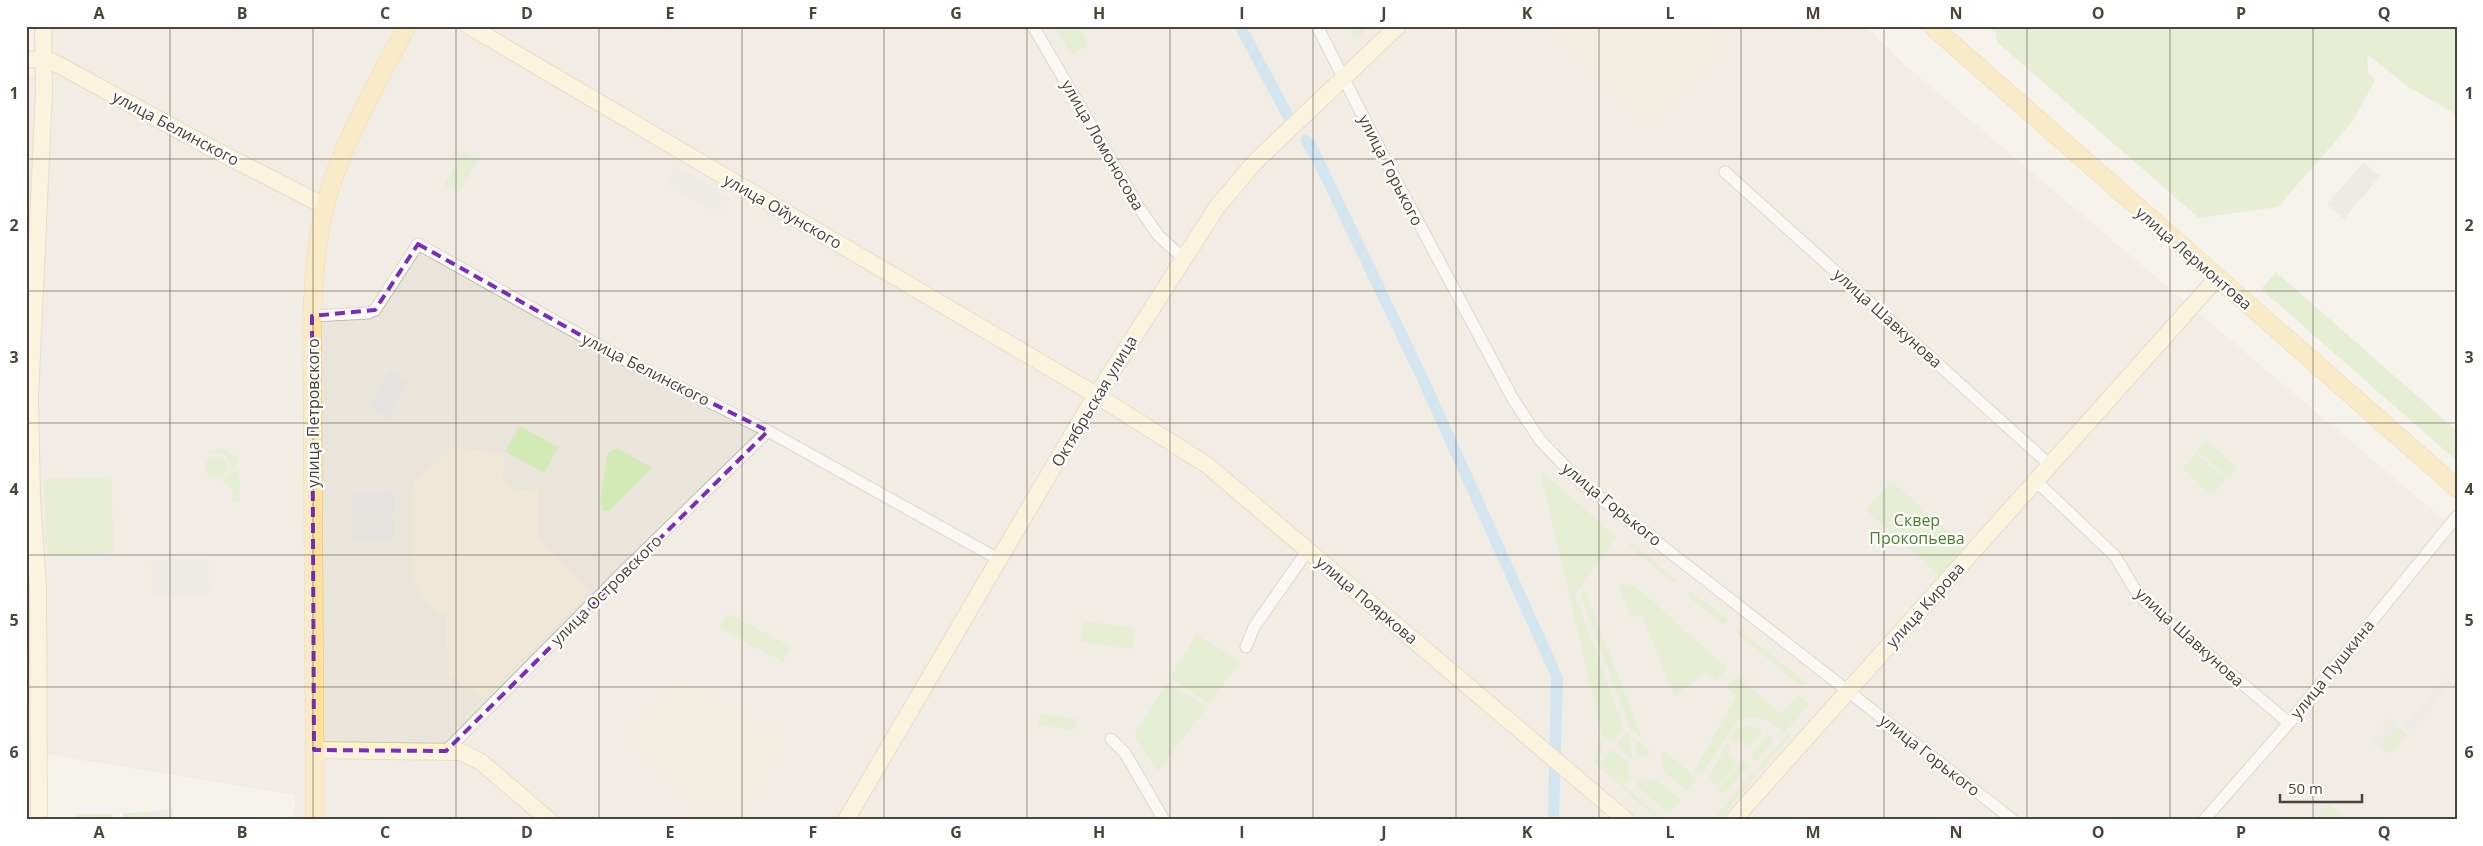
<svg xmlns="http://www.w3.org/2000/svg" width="2483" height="846" font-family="'Open Sans',sans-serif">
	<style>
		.residential { fill: #eae5da }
		.education { fill: #efe8d6 }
		.green { fill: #d2eab5 }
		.parking { fill: #e5e3e0 }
		.water { fill: #a9d4f2 }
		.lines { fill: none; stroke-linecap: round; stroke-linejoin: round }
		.canal { stroke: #a9d4f2; stroke-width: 11 }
		.street-casing { stroke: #c2bbae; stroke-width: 13 }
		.secondary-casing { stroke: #d6c79b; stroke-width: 18 }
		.primary-casing { stroke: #e6c16a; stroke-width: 19 }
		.street { stroke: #fff; stroke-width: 11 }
		.secondary { stroke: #fff3cd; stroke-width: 16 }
		.primary { stroke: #ffe39c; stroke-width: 18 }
		.marked { fill: none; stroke: #7b2cbf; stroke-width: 4; stroke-dasharray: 10 6; stroke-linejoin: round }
		.grid { fill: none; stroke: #4b4439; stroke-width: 1; stroke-opacity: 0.55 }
		.labels { text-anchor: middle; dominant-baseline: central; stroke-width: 4.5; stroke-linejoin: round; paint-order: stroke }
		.street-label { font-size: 16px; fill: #4b4439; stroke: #fff }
		.park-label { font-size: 16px; fill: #4a7f2a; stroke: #fff }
		.neatline { fill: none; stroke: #4b4439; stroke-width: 2 }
		.grid-label { font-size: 16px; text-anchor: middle; font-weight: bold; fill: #4b4439 }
	</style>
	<rect width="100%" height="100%" fill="#f6f3ec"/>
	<path class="residential" d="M 50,26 L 1865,26 L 1900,61 L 2457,531 L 2457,820 L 294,820 L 295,795 L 26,751 L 26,79 L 53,73 Z"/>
	<g class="education">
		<path d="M 1544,26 L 1707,26 L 1728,47 L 1645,125 Z"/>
		<path d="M 454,448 L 504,453 L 503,479 L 514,491 L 538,489 L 539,538 L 591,590 L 483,698 L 448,675 L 446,612 L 436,612 L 412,582 L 413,483 Z"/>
		<path d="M 676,676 L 789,739 L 746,814 L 700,813 L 624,741 Z"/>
	</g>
	<g class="green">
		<path d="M 1055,26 L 1078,26 L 1088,45 L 1071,55 Z"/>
		<path d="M 1349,26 L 1370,26 L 1354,41 Z"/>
		<path d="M 1988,26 L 2457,26 L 2457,115 L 2407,86 L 2367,54 L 2368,72 L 2375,80 L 2353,121 L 2278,207 L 2199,218 L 1997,42 L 1996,33 Z"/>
		<path d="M 463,152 L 478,160 L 459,193 L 444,185 Z"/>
		<path d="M 2276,272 L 2457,431 L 2457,461 L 2261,289 Z"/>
		<path d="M 520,426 L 558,447 L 544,473 L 505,451 Z"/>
		<path d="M 2206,440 L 2237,468 L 2228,478 L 2197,450 Z"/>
		<path d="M 617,448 L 652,468 L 609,511 L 604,511 L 600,502 L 608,453 Z"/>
		<path d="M 216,449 L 226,450 L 238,457 L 238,464 L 231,468 L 228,458 L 222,453 L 208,454 L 208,452 Z"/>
		<path d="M 2196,453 L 2226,479 L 2212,495 L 2182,469 Z"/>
		<circle cx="216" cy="467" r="11"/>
		<path d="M 1540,470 L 1616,537 L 1575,595 L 1624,729 L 1612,742 L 1602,735 L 1599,764 L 1664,820 L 1658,820 L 1594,762 L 1602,734 Z"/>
		<path d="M 230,472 L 239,473 L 240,502 L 238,503 L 231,500 L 234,491 L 222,481 Z"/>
		<path d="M 111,477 L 114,553 L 47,556 L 44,479 Z"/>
		<path d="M 1891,481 L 1968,549 L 1943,578 L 1866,510 Z"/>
		<path d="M 1631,542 L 1676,580 L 1673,583 L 1628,545 Z"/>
		<path d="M 1619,584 L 1635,586 L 1727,668 L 1717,680 L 1706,672 L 1675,697 L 1642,615 L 1631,618 Z"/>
		<path d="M 1585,591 L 1642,738 L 1630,728 L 1580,595 Z"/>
		<path d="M 1690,591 L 1729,620 L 1724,625 L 1687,596 Z"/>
		<path d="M 727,613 L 791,647 L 783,662 L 719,628 Z"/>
		<path d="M 1083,621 L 1135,628 L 1132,649 L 1080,642 Z"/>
		<path d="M 1736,628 L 1808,683 L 1800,685 L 1738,635 Z"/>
		<path d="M 1197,634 L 1241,662 L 1209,703 L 1170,678 Z"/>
		<path d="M 1737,676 L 1781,714 L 1798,695 L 1809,705 L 1784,733 C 1770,719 1757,714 1737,721 L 1700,776 L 1694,772 L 1736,696 L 1727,688 Z"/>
		<path d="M 1167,683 L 1207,707 L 1158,771 L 1134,735 Z"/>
		<path d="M 1040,714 L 1077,719 L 1075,730 L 1038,725 Z"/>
		<path d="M 2396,725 L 2407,735 L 2390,754 L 2379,745 Z"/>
		<path d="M 1751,726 L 1763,730 L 1748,749 L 1744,742 L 1739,740 L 1735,744 L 1728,738 L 1737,729 Z"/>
		<path d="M 1627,732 L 1629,734 L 1633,760 L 1617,745 Z"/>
		<path d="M 1789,732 L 1791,735 L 1762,769 L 1759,766 Z"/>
		<path d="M 1768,734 L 1774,740 L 1757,761 L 1751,756 Z"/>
		<path d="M 1633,737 L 1651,752 L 1646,757 L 1638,757 Z"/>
		<path d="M 1727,744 L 1732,747 L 1729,751 L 1731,757 L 1737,763 L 1718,787 L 1709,778 Z"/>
		<path d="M 1612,749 L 1629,764 L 1628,773 L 1631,778 L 1625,784 L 1600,763 Z"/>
		<path d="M 1664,751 L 1697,778 L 1687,791 L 1662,770 L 1663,761 L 1660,756 Z"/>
		<path d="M 1743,760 L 1749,765 L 1723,794 L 1718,790 Z"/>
		<path d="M 1752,773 L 1756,776 L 1719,820 L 1712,820 Z"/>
		<path d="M 1641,779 L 1646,782 L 1656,779 L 1681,800 L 1669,813 L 1636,785 Z"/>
		<path d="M 2328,803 L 2345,817 L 2343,820 L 2315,820 Z"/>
		<path d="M 150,812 L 150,820 L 123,820 L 123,813 Z"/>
		<path d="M 75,814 L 114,814 L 108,820 L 80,820 Z"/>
	</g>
	<g class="parking">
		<path d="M 2363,162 L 2380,176 L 2344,219 L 2327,205 Z"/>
		<path d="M 676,166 L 730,198 L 719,216 L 665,184 Z"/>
		<path d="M 389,370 L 409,381 L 388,418 L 369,407 Z"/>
		<path d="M 394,491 L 394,515 L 351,516 L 351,492 Z"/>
		<path d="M 351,517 L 394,517 L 394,541 L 352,542 Z"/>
		<path d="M 209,558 L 210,594 L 152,596 L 151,560 Z"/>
		<path d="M 2446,677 L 2453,683 L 2410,732 L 2403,726 Z"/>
		<path d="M 2391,716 L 2398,723 L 2376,748 L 2369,742 Z"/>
		<path d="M 2322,798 L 2328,803 L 2315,820 L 2304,820 Z"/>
		<path d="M 173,808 L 174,820 L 150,820 L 150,812 Z"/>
	</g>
	<path class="water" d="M 1314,139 L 1429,379 L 1563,677 L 1559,820 L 1548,820 L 1551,677 L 1418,382 L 1306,148 L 1305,144 Z"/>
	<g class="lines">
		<g class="canal">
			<path d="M 1240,26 L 1288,116"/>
			<path d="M 1306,140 L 1315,156"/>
		</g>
		<defs>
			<g id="street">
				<path d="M 1033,26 L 1138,206 L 1158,235 L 1182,257"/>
				<path d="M 1317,26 L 1392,173 L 1513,399 L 1540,440 L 1580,482 L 2013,820"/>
				<path d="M 1725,172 L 2050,465"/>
				<path d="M 312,316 L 368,313 L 375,310 L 418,244 L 625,360 L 768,431 L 1000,560"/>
				<path d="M 2036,481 L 2115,556 L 2134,588 L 2146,602 L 2289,723"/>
				<path d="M 1246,647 L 1254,627 L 1308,550"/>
				<path d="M 1111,739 L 1125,753 L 1164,820"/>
				<path d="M 446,751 L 625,570 L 768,431"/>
				<path d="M 2204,820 L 2289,723 L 2457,516"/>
			</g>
			<g id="secondary">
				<path d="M 469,26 L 1096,395 L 1207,465 L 1626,820"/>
				<path d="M 26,60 L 45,59 L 57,64 L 211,148 L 325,206"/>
				<path d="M 314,750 L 461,752 L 481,762 L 549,820"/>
				<path d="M 39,820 L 38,587 L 32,500 L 30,398 L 44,91 L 43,26"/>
				<path d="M 846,820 L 1082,418 L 1217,207 L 1255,162 L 1398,26"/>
				<path d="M 1733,820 L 2217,278"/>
			</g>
			<g id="primary">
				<path d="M 1932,26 L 2457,488"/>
				<path d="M 315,820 L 312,316 C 314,279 316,242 325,206 C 339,149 379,79 407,26"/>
			</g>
		</defs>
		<use href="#street" class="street-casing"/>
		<use href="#secondary" class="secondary-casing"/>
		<use href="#primary" class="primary-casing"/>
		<use href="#street" class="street"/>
		<use href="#secondary" class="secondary"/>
		<use href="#primary" class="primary"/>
	</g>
	<path d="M0 0H2483V846H0ZM 418,244 L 625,360 L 768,431 L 446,751 L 314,750 L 312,316 L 375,310 Z" fill="#f6f3ec" fill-opacity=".55" fill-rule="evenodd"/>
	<path class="marked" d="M 418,244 L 625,360 L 768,431 L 446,751 L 314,750 L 312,316 L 375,310 Z"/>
	<path class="grid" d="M 170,26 L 170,820M 313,26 L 313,820M 456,26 L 456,820M 599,26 L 599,820M 742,26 L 742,820M 884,26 L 884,820M 1027,26 L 1027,820M 1170,26 L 1170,820M 1313,26 L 1313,820M 1456,26 L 1456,820M 1599,26 L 1599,820M 1741,26 L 1741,820M 1884,26 L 1884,820M 2027,26 L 2027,820M 2170,26 L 2170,820M 2313,26 L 2313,820M 26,159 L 2457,159M 26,291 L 2457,291M 26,423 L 2457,423M 26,555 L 2457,555M 26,687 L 2457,687"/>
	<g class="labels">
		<g class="street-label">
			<text transform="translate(176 128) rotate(28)">улица Белинского</text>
			<text transform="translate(1103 145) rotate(60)">улица Ломоносова</text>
			<text transform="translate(1391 170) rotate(63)">улица Горького</text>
			<text transform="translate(783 211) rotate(30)">улица Ойунского</text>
			<text transform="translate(2194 258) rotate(41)">улица Лермонтова</text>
			<text transform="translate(1888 318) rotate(42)">улица Шавкунова</text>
			<text transform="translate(646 369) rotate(27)">улица Белинского</text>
			<text transform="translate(1094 401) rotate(-59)">Октябрьская улица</text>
			<text transform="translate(313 413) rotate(-90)">улица Петровского</text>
			<text transform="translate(1612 504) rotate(39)">улица Горького</text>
			<text transform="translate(606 590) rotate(-45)">улица Островского</text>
			<text transform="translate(1367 600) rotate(40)">улица Пояркова</text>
			<text transform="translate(1925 605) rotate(-48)">улица Кирова</text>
			<text transform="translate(2190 637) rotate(42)">улица Шавкунова</text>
			<text transform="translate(2332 669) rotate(-51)">улица Пушкина</text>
			<text transform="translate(1930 755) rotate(38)">улица Горького</text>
		</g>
		<g class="park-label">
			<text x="1917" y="520">Сквер<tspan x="1917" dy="18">Прокопьева</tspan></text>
		</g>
	</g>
	<rect width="2483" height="846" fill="none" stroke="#ffffff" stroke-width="55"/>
	<path d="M2280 794v8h82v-8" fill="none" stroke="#4b4439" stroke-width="2.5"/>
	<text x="2288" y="794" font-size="15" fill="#4b4439" stroke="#ffffff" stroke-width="4" paint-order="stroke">50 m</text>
	<rect x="28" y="28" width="2428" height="790" class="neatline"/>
	<g class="grid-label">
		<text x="99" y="19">A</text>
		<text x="242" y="19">B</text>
		<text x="385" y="19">C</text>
		<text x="527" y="19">D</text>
		<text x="670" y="19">E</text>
		<text x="813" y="19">F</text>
		<text x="956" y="19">G</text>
		<text x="1099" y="19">H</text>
		<text x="1242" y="19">I</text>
		<text x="1384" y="19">J</text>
		<text x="1527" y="19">K</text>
		<text x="1670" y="19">L</text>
		<text x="1813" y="19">M</text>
		<text x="1956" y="19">N</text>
		<text x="2098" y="19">O</text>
		<text x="2241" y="19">P</text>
		<text x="2384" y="19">Q</text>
		<text x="14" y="99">1</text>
		<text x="2469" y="99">1</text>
		<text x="14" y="231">2</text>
		<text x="2469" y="231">2</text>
		<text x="14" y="363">3</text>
		<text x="2469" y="363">3</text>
		<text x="14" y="495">4</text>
		<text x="2469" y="495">4</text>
		<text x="14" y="626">5</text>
		<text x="2469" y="626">5</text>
		<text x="14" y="758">6</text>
		<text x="2469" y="758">6</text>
		<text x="99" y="838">A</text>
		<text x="242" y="838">B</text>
		<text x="385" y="838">C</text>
		<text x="527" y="838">D</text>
		<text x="670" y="838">E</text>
		<text x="813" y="838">F</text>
		<text x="956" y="838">G</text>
		<text x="1099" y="838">H</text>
		<text x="1242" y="838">I</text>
		<text x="1384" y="838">J</text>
		<text x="1527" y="838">K</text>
		<text x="1670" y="838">L</text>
		<text x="1813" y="838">M</text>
		<text x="1956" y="838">N</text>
		<text x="2098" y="838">O</text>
		<text x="2241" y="838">P</text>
		<text x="2384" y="838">Q</text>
	</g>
</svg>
